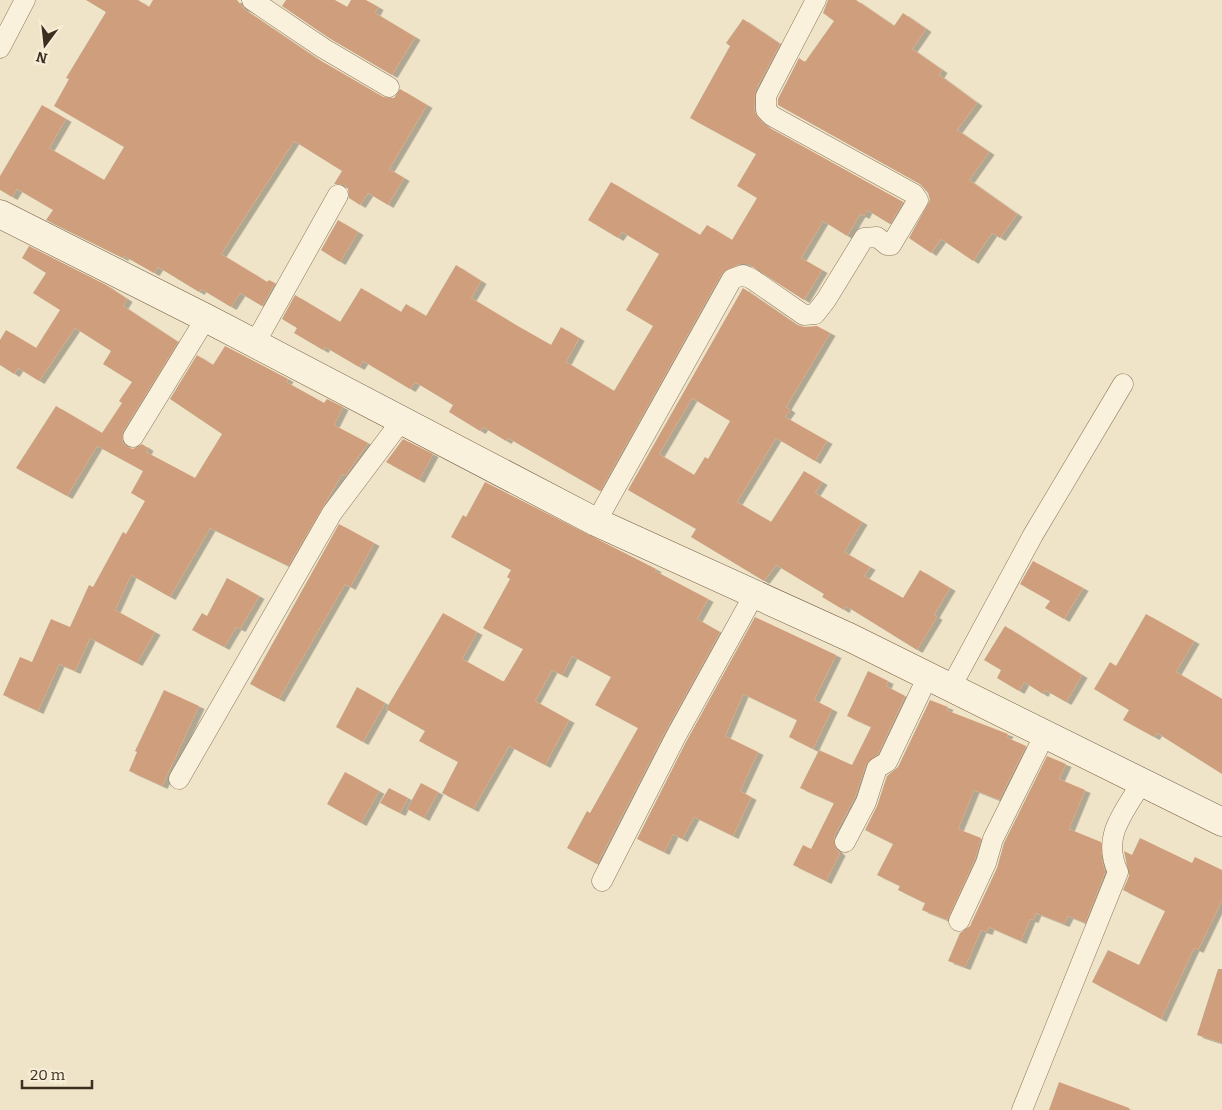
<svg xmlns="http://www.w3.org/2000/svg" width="1222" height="1110" font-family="Bitter,serif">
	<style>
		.building { fill: #cf9f7d; fill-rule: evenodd; filter: url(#shadow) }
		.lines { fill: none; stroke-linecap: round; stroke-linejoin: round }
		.street-casing { stroke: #8d765c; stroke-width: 21 }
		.secondary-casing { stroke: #6f573f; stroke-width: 29 }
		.street { stroke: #faf1dc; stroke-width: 20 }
		.secondary { stroke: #faf1dc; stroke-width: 28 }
	</style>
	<defs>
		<filter id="shadow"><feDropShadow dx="5.5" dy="3" stdDeviation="0" flood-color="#0004"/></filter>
	</defs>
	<rect width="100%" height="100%" fill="#f0e4c8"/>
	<g class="building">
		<path d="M 86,0 L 138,0 L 149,7 L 153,0 L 237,0 L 245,10 L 316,58 L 383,97 L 394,98 L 400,89 L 427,105 L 389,169 L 404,178 L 388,205 L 368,193 L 360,205 L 349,198 L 348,189 L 344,185 L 334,184 L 342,171 L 294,141 L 221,254 L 267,282 L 269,280 L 275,283 L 262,306 L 240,293 L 231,307 L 201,289 L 199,292 L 158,267 L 154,273 L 124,256 L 123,258 L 46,220 L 53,210 L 17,189 L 12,197 L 0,190 L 0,176 L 42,105 L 66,119 L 49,148 L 104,180 L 124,147 L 54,106 L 69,79 L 66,78 L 106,12 Z"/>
		<path d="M 286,0 L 335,0 L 347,7 L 351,0 L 366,0 L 378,7 L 375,13 L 415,37 L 392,75 L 329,38 L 282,6 Z"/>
		<path d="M 828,0 L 856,0 L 894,26 L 903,13 L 926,29 L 912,49 L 942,70 L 939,75 L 977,103 L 957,130 L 989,152 L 969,180 L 1017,214 L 1000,238 L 992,233 L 973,261 L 941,239 L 931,253 L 909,238 L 930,200 L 928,193 L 920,184 L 778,105 L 778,99 L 799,58 L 805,62 L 834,21 L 823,13 Z"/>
		<path d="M 743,19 L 780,44 L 755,91 L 754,110 L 758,118 L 766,126 L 903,202 L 890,224 L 867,210 L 864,216 L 860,214 L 847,236 L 823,221 L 801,258 L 822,270 L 804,300 L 748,264 L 739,264 L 722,273 L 600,491 L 508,438 L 506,441 L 483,427 L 480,431 L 449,412 L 453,405 L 415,382 L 410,389 L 363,361 L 359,367 L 325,347 L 323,350 L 294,333 L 297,328 L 282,319 L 295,295 L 340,322 L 361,288 L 401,312 L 406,304 L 426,316 L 456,265 L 481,281 L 471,298 L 514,324 L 551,345 L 561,327 L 579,338 L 566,362 L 614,391 L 653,326 L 626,310 L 659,254 L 622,232 L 618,238 L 588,220 L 611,182 L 700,235 L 707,225 L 732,240 L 757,198 L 737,186 L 756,154 L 690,118 L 730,46 L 726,43 Z"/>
		<path d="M 338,220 L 358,232 L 340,262 L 321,250 Z"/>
		<path d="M 29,246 L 106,285 L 127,299 L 123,306 L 178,342 L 123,431 L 122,442 L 127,447 L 133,449 L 142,444 L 148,448 L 146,452 L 195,478 L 222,434 L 170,399 L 197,355 L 213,365 L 225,346 L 288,379 L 286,382 L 324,403 L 327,399 L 343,407 L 334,425 L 368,443 L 345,476 L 342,474 L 288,566 L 210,528 L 170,597 L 131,575 L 115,610 L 155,632 L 137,663 L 90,638 L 75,671 L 59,664 L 38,711 L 3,695 L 20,657 L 32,662 L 51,619 L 70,627 L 89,585 L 93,587 L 123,532 L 126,534 L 145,501 L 131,493 L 143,471 L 97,446 L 67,496 L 16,468 L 56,406 L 102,433 L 122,403 L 119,401 L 132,382 L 103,364 L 111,351 L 75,328 L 39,381 L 18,368 L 14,374 L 0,365 L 0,340 L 6,330 L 36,348 L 60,310 L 33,293 L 46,273 L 22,258 Z"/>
		<path d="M 743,288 L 797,325 L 805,327 L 817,326 L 830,333 L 786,407 L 790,410 L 785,417 L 827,441 L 815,461 L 776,438 L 737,502 L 771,522 L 804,471 L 822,482 L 815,493 L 862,522 L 844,552 L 870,567 L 864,576 L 903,598 L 920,570 L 950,588 L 934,615 L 937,617 L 917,650 L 846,606 L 844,610 L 822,597 L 824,594 L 776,565 L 764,581 L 691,537 L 696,529 L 628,490 ZM 692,398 L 730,421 L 708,459 L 705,457 L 694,475 L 659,454 Z"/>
		<path d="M 403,439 L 433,454 L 419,480 L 386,462 Z"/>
		<path d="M 485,482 L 656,569 L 655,571 L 708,599 L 697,619 L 720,632 L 666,730 L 597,864 L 567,848 L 587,811 L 590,813 L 638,728 L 595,705 L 611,677 L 572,656 L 562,675 L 552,670 L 535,701 L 569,720 L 545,765 L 509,746 L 473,809 L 442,793 L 458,762 L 419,741 L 425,731 L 386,709 L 443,613 L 477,632 L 462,659 L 502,681 L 504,681 L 523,649 L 483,628 L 510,579 L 507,577 L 511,570 L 451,537 L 463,515 L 466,517 Z"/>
		<path d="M 339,524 L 374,543 L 350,587 L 345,584 L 279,699 L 250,684 Z"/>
		<path d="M 1033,561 L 1083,588 L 1064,619 L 1045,608 L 1050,601 L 1020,584 Z"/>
		<path d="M 227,578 L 259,596 L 240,629 L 236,627 L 224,647 L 192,630 L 202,613 L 207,616 Z"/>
		<path d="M 1146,614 L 1194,641 L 1176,672 L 1222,699 L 1222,774 L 1157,733 L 1154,737 L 1123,720 L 1129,710 L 1094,689 L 1110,662 L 1116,666 Z"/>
		<path d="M 755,617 L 836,655 L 814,700 L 832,709 L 813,749 L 789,737 L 797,720 L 743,694 L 725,736 L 758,752 L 740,791 L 751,797 L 733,836 L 694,817 L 682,839 L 673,834 L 664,852 L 637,839 L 686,742 Z"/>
		<path d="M 1005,626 L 1082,675 L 1066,702 L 1045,690 L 1043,694 L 1024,682 L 1019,691 L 997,678 L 1001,670 L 984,660 Z"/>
		<path d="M 868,671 L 888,681 L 886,686 L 905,696 L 878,754 L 866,764 L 855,797 L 834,836 L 835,848 L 840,853 L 826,881 L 793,865 L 803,845 L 811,849 L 834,803 L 800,788 L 819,750 L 852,765 L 871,727 L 847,716 Z"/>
		<path d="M 357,687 L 385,703 L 363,742 L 336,727 Z"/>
		<path d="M 164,690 L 199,706 L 162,786 L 129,771 L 137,752 L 135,751 Z"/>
		<path d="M 930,700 L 948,707 L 946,710 L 1008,734 L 1006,737 L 1026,746 L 999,800 L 974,790 L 958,829 L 981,838 L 975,859 L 947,920 L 922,910 L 925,903 L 898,890 L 900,886 L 877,875 L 893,844 L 865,830 L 877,806 L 887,776 L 898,767 Z"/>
		<path d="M 1047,756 L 1066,764 L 1059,779 L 1085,790 L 1069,829 L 1101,842 L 1102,860 L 1105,872 L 1085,923 L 1068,916 L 1064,924 L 1036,913 L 1033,920 L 1030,919 L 1021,941 L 989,927 L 987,932 L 981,930 L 965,967 L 948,961 L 960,933 L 970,926 L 997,868 L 1004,843 Z"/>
		<path d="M 345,772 L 379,791 L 361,823 L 327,804 Z"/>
		<path d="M 421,783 L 438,792 L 424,818 L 407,809 Z"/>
		<path d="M 389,788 L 408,798 L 400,813 L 380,803 Z"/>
		<path d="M 1140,838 L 1192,863 L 1195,857 L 1222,870 L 1222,900 L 1198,950 L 1194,948 L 1161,1019 L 1092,982 L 1108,950 L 1139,965 L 1165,911 L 1123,890 L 1129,876 L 1124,851 L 1132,855 Z"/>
		<path d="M 1218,969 L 1222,969 L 1222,1043 L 1197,1035 Z"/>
		<path d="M 1059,1082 L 1129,1108 L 1129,1110 L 1049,1110 Z"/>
	</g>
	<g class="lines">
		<defs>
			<g id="street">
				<path d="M 252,0 L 323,48 L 389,87"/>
				<path d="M 0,48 L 25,0"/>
				<path d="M 255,343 L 338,195"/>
				<path d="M 133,437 L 206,318"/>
				<path d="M 596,522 L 732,279 L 743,275 L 752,279 L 804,315 L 815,314 L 826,300 L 864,238 L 877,237 L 887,245 L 891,245 L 918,200 L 914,194 L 772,116 L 766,110 L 766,96 L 816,0"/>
				<path d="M 951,687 L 1033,535 L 1123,384"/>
				<path d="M 179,779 L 332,513 L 402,420"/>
				<path d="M 845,842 L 866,802 L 877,768 L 887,762 L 928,676"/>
				<path d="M 602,881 L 676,736 L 755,593"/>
				<path d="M 959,921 L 986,863 L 993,839 L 1045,734"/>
				<path d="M 1022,1110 L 1118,872 C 1101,836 1124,813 1142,782"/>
			</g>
			<path id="secondary" d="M 0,214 L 206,318 L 596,522 L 851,638 L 1222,822"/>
		</defs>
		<use href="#street" class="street-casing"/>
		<use href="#secondary" class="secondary-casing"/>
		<use href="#street" class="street"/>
		<use href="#secondary" class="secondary"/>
	</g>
	<g transform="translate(45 45) rotate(195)" stroke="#f7eed8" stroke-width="4" paint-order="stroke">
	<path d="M0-4L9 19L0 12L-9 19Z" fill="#3d2e20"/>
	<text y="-8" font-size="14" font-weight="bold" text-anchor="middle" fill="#3d2e20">N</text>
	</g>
	<path d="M22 1080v8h70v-8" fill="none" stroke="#3d2e20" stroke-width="2.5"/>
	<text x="30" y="1080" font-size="15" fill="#3d2e20" stroke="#f7eed8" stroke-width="4" paint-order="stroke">20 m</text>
</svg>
